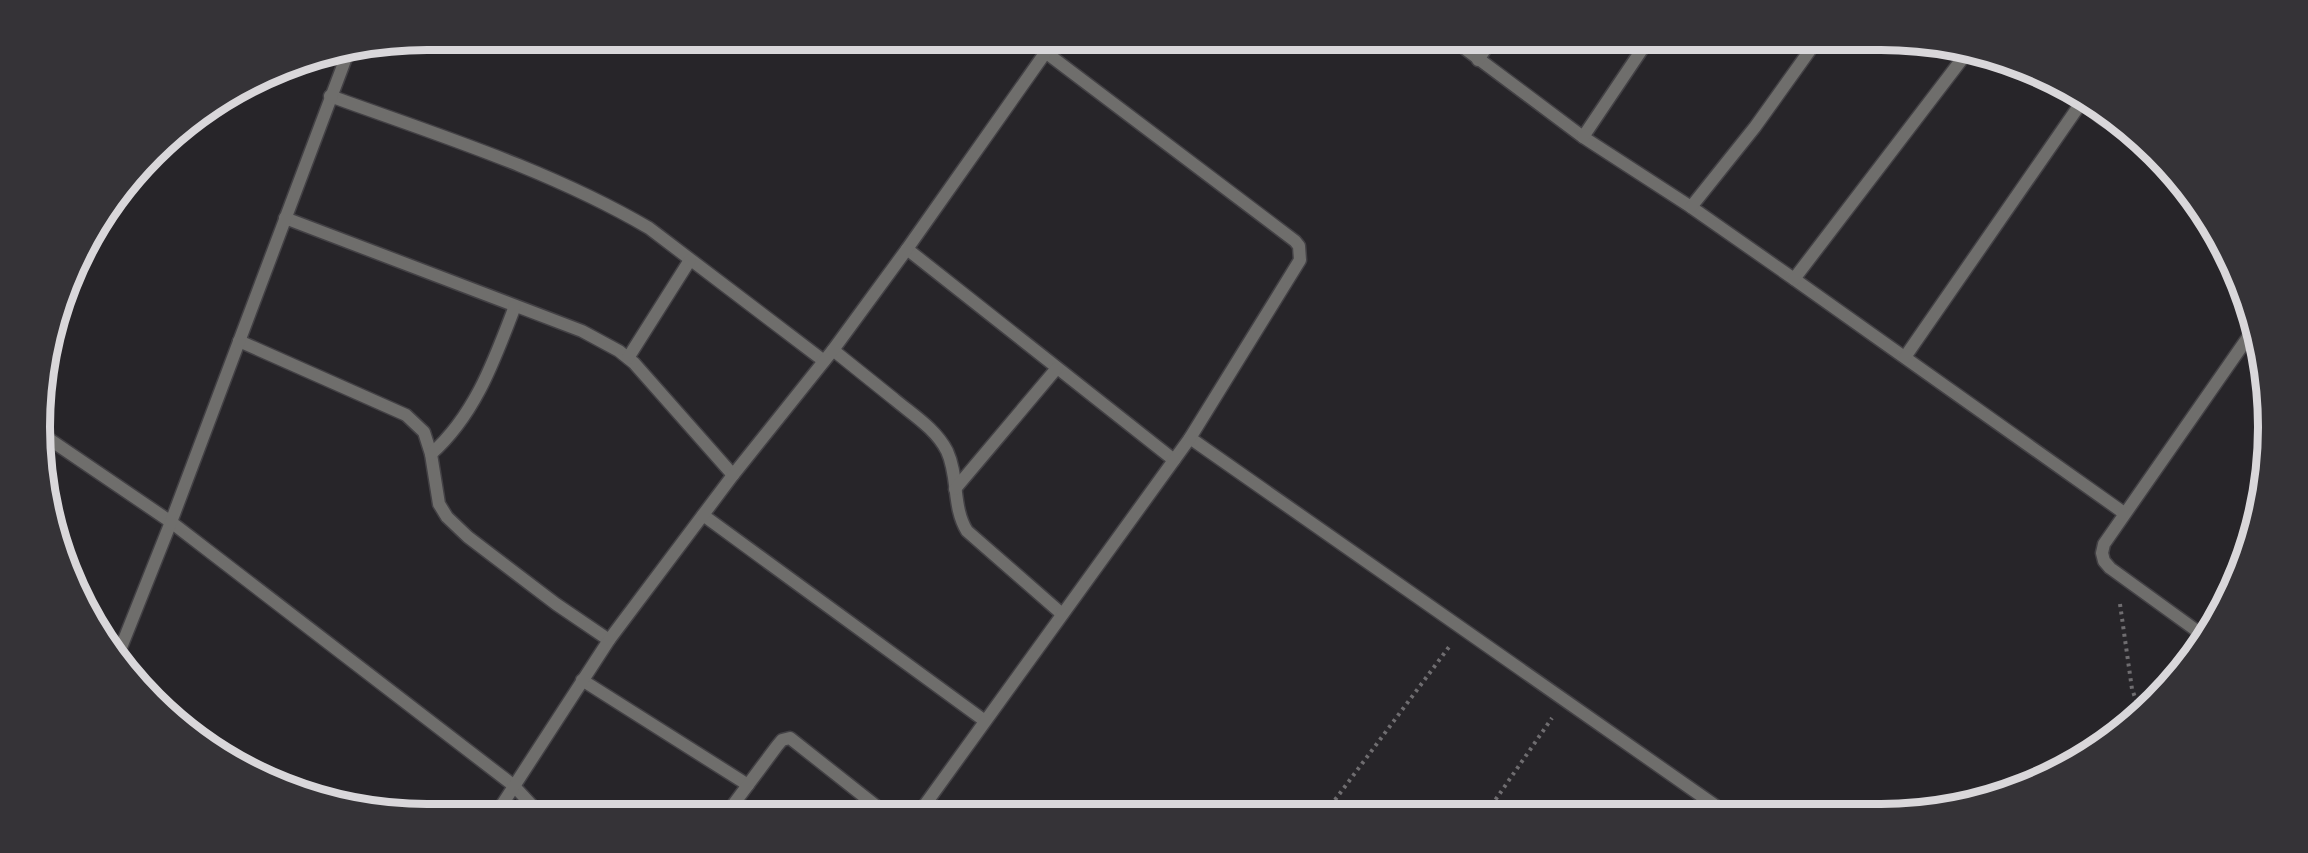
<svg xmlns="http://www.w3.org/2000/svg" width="2308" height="853" font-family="'IBM Plex Sans',sans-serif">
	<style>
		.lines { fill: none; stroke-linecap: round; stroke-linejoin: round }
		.street-casing { stroke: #434145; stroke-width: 15 }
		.path { stroke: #6f6d70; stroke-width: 4; stroke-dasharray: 3 4.5; stroke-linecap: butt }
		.street { stroke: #6f6e6c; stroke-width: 12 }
		.rim { fill: none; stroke: #d9d7da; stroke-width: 8 }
	</style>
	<rect width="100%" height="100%" fill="#272529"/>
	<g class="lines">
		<defs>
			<g id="street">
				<path d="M 1452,39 L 1583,137 L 1691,207 L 1794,279 L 2124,513"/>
				<path d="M 1478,60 L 1492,39"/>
				<path d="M 330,96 C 438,135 550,170 649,228 L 824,361"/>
				<path d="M 2077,99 L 2103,119 L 2136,140"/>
				<path d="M 1583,137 L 1649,39"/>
				<path d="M 1691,207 L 1755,127 L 1818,39"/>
				<path d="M 285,218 L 582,331 L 619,351 L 634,363 L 733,475"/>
				<path d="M 907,249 L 1174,460"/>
				<path d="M 1794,279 L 1969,50"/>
				<path d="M 239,341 L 406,415 L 424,432 L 431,454 L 439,504 L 447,517 L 468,537 L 556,604 L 609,640"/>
				<path d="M 833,350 C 853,366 874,383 894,399 C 913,415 936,429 947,451 C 959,477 952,507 967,531 L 1062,614"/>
				<path d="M 1905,357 L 2081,103"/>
				<path d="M 628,358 L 690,260"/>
				<path d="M 46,437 L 171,522 L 513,785 L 540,814"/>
				<path d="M 1190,438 L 1723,811"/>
				<path d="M 431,454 C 475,415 494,361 515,306"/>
				<path d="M 955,489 L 1057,368"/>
				<path d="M 703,515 L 985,721"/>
				<path d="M 2203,635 L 2220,612"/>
				<path d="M 2204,636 L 2110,568 L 2104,561 L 2102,553 L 2104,544 L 2251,333"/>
				<path d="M 118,655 L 171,522 L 347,55"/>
				<path d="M 582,680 L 748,785"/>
				<path d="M 727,813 L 777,746 L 782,740 L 790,738 L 885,813"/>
				<path d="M 919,813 L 1190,438 L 1300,260 L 1299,246 L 1295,241 L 1028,39"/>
				<path d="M 496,814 L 609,640 L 733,475 L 833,350 L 907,249 L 1055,39"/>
			</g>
		</defs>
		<use href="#street" class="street-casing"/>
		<g class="path">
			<path d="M 2120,604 L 2132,689 L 2141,714"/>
			<path d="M 1326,812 L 1449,647"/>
			<path d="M 1487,812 L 1552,718"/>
		</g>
		<use href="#street" class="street"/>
	</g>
	<path d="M0 0H2308V853H0ZM427 50H1881A377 377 0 0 1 2258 427V427A377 377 0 0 1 1881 804H427A377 377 0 0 1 50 427V427A377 377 0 0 1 427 50Z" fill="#353337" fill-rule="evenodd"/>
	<path class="rim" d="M427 50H1881A377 377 0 0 1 2258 427V427A377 377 0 0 1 1881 804H427A377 377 0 0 1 50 427V427A377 377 0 0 1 427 50Z"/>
</svg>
